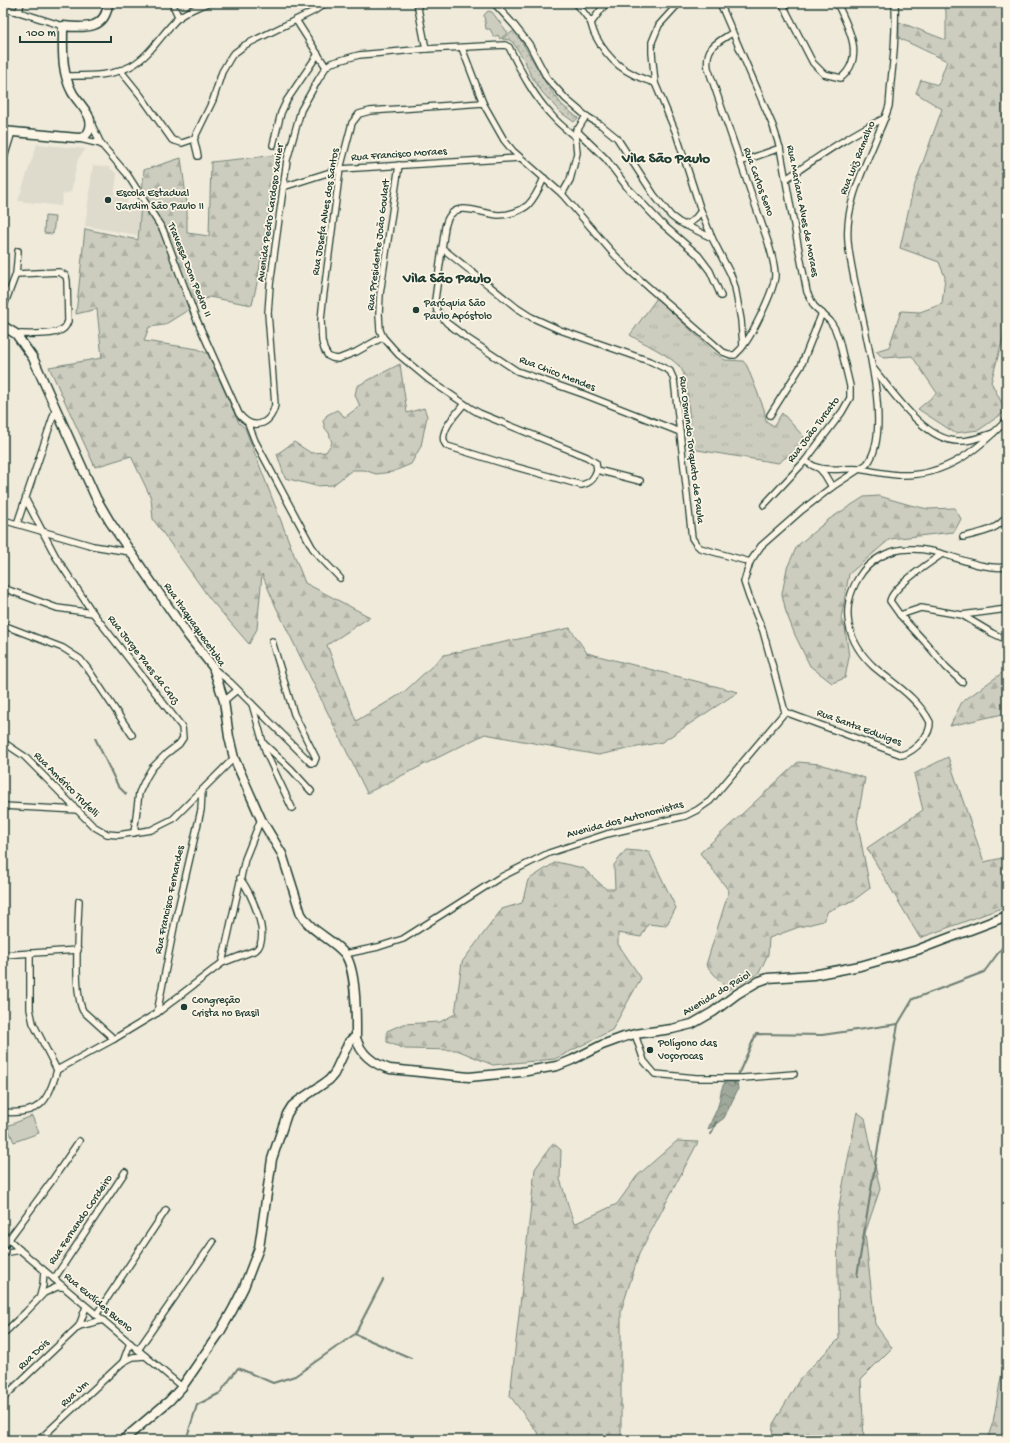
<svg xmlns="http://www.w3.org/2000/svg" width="1010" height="1443" font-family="'Gochi Hand',sans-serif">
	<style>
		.built { fill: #dedbcc }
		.grass { fill: url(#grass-tufts); stroke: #76857a }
		.forest { fill: url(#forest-firs); stroke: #76857a }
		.park { fill: url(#park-dots); stroke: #76857a }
		.garden { fill: #cccdbf; stroke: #76857a }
		.water { fill: url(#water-waves); stroke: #6c7d71 }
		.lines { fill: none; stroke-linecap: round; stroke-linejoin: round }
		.stream { stroke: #6c7d71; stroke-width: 2 }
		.street-casing { stroke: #1f3d34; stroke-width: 8 }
		.secondary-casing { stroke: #1f3d34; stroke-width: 11 }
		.street { stroke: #fcf5e5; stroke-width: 5.5 }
		.secondary { stroke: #fcf5e5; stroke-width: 8 }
		.poi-dot { fill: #1f3d34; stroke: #fcf5e5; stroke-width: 1.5 }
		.labels { text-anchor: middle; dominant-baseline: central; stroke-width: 3.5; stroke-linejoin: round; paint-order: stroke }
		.street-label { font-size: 11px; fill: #1f3d34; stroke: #fcf5e5 }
		.poi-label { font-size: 11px; fill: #1f3d34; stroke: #fcf5e5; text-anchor: start }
		.district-label { font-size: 15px; font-weight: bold; fill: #1f3d34; stroke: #fcf5e5 }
	</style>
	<defs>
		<pattern id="grass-tufts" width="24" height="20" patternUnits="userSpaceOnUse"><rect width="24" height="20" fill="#cccdbf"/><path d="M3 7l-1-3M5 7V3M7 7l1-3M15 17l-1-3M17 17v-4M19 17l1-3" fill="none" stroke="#afb1a5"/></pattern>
		<pattern id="forest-firs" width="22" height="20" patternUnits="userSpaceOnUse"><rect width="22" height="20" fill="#cccdbf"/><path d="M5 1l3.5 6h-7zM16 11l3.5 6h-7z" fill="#afb1a5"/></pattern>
		<pattern id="park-dots" width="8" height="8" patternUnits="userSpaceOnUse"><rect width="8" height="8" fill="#cccdbf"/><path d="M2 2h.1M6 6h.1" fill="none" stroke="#afb1a5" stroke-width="1.8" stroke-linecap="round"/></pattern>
		<pattern id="water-waves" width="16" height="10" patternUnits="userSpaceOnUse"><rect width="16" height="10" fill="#9fa89a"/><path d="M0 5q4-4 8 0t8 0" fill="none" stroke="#818a7e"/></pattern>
	</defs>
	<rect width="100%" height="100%" fill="#efeada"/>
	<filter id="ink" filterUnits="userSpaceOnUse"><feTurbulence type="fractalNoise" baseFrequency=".025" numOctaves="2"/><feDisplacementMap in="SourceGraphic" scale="8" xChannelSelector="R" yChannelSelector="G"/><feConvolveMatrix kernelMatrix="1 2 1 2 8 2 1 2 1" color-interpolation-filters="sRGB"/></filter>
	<g filter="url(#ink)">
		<g class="built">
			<path d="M 37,144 L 86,149 L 78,159 L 71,192 L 63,194 L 61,206 L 18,201 Z"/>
			<path d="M 93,165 L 109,167 L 117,174 L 114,196 L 128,197 L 127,204 L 142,207 L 137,235 L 85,226 Z"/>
		</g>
		<path class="grass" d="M 657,298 L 714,352 L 725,360 L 743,361 L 747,366 L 764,409 L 766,421 L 774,426 L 782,413 L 804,437 L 796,450 L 778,463 L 691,449 C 690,433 689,376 680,367 C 667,353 646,345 630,335 Z"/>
		<g class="forest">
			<path d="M 943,3 L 1007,3 L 1007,122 L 1002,165 L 1007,169 L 1007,335 L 1004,335 L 991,382 L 1006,411 L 979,430 L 955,433 L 918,409 L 937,393 L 912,356 L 883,358 L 876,351 L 889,347 L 901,311 L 920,312 L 942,304 L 945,277 L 939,262 L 900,248 L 913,190 L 942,109 L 916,93 L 921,80 L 938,85 L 947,61 L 899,38 L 899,22 L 946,40 L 946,11 Z"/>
			<path d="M 278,155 L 257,283 L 252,305 L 209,297 L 164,325 L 149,327 L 144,341 L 198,349 L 208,354 L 239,423 L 245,428 L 305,583 L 370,617 L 327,645 L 356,721 L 404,692 L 444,655 L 570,628 L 587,653 L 738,692 L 662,742 L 598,755 L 485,734 L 367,793 L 276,607 L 262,574 L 257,629 L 249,644 L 210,599 L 153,519 L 151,498 L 131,456 L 95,467 L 49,367 L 102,358 L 97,309 L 76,314 L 85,229 L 138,240 L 144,170 L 181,158 L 187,204 L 187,233 L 209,236 L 211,162 Z"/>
			<path d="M 400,364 L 407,413 L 424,408 L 427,416 L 421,446 L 411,464 L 392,472 L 376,474 L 364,470 L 352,470 L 333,485 L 316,486 L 285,478 L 277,454 L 294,442 L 311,453 L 326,452 L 332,443 L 329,433 L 325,428 L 323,421 L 327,415 L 337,410 L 345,417 L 360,406 L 355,395 L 357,386 Z"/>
			<path d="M 879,496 L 910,505 L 928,509 L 955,508 L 961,519 L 954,532 L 890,539 L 849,574 L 841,619 L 845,628 L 849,657 L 845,678 L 832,683 L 810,666 L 795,635 L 786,612 L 782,594 L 787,568 L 797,546 L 828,520 L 864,497 Z"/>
			<path d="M 1002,673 L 1007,675 L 1007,713 L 950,726 L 962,702 Z"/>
			<path d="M 948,757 L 984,862 L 1007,857 L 1007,906 L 920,938 L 867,848 L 923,810 L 914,774 Z"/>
			<path d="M 798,762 L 820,764 L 865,778 L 857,821 L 870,888 L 854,900 L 828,911 L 823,921 L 799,927 L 769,938 L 768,954 L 759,973 L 728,990 L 706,965 L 729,891 L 700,853 Z"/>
			<path d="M 626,850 L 649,852 L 676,908 L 666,926 L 648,924 L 641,937 L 618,933 L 618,944 L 641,978 L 612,1030 L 555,1059 L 493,1065 L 457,1050 L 405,1049 L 387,1042 L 387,1031 L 403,1024 L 440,1022 L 455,1014 L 462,962 L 502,909 L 522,903 L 528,880 L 556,862 L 583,868 L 606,889 L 615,889 L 614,865 Z"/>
			<path d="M 857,1112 L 865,1118 L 880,1189 L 865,1233 L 875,1324 L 892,1348 L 861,1379 L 864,1440 L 772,1440 L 773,1424 L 801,1377 L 839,1339 L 837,1216 Z"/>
			<path d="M 677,1141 L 698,1142 L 639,1254 L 621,1311 L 621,1440 L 543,1440 L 510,1396 L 535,1169 L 553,1143 L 561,1150 L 560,1179 L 574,1224 L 617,1204 L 637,1176 Z"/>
			<path d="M 1007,1344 L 1007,1440 L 987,1440 L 993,1422 Z"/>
		</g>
		<path class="park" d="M 515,30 L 547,85 L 562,105 L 578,118 L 574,122 L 560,112 L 542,92 L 530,74 L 525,61 L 514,44 L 510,40 L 502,39 Z"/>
		<g class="garden">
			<path d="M 488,11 L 492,12 L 508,33 L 500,39 L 498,35 L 494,37 L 490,29 L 486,29 L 484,15 Z"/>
			<path d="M 45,216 L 55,217 L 53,234 L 44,233 Z"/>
			<path d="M 32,1116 L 39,1133 L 14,1142 L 7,1126 Z"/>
		</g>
		<path class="water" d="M 725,1082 L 737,1082 L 738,1089 L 724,1118 L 708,1130 C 710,1122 713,1118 716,1111 C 721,1101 719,1091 725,1082 Z"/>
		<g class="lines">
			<g class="stream">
				<path d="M 95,738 L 118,786 L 126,794"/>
				<path d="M 734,1084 L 756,1034 L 822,1035 L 898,1024 L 913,999 L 984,972 L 1007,941"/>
				<path d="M 711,1134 L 716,1122"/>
				<path d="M 857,1276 L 898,1024"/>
				<path d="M 355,1334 L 411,1358"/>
				<path d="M 186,1440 L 197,1405 L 220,1393 L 238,1368 L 273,1383 L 295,1376 L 355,1334 L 383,1280"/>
			</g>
			<defs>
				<g id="street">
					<path d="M 172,3 L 179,18"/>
					<path d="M 417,3 L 426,49"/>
					<path d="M 494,3 L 514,25 L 529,44 L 547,78 L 566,99 L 586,116 L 601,125 L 617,138 L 654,195 L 671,216 L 679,222 L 712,238"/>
					<path d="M 576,3 C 581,9 587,16 591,23 C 592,27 593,31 595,35 C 609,62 626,74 655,83"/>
					<path d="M 679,3 L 659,25 L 652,42 L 652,53 L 655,83 L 676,133 L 701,211 L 712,238 L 731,275 L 735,287 L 741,320 L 743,346"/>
					<path d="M 720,3 L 773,126 L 780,148 L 792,214 L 807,292 L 814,306 L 830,321 L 835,329 L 839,340 L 850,386 L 850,398 L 842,412 L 805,461 L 764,505"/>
					<path d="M 782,3 L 813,63 L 824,74 L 841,78 C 866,57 848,27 837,3"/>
					<path d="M 3,9 L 19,12 L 63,26"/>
					<path d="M 19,12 L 21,3"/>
					<path d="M 296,20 L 326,67"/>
					<path d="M 591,23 L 606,3"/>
					<path d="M 462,48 L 483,103 L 504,140 L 513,151 L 562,194 L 611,251 L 630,271 L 723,352 L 731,355 L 735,355 C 737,352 741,350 743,346 C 752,335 775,289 775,275 C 775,264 771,253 768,242 L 708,68 C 705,46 717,43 732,33"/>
					<path d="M 120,70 L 141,96 L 172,140 L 182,143 L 194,139"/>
					<path d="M 65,76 C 88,76 110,77 131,66 C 151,55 162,33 178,18 C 186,11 198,7 208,3"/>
					<path d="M 91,123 L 101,144 L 127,174 L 163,230 L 196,318 L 239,414 C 252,431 270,426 275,405 L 268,313 L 270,285 L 287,160 L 301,110 L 318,80 L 326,67 L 331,63 L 359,55 L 426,49 L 505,45 L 509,47 C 521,72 534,97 553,117 C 559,124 567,130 574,136"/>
					<path d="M 576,130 L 606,159 L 627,187 L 660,222 L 698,255 L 710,271 L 721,296"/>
					<path d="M 80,139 L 101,144"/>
					<path d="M 273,145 L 281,113 L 287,100 L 318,54"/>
					<path d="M 198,156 L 194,139 L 213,100 L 222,72 L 232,55 L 245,45 L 314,11 L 326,3"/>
					<path d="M 3,161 L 12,132"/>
					<path d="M 740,162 L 780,148"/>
					<path d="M 399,165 L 380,294 L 379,314 L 380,330 L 383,337 L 399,355 L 428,379 L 472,409 L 479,413 L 587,457 L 596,463 L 597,470 L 640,481"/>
					<path d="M 544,178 C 540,187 535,198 528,205 C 521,211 509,215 499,215 C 478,214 452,196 445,227 L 435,300 L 437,311 L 447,323 L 467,338 L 517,371 L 583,394 L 680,432"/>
					<path d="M 786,179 C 818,157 849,135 885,118"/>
					<path d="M 283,187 L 340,169 L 520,158"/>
					<path d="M 562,194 L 570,180 L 577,153 L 575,134 L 586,116"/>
					<path d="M 685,225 L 694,220 L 701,211"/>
					<path d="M 442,248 L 517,308 L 531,317 L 560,330 L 652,362 L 670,371 L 674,380 L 692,538 L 696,544 L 700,548 L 750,562"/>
					<path d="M 16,274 L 18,251"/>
					<path d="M 3,308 L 16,274 L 59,272 L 66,276 L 67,281 L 68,321 C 67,324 66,327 63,329 C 54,336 27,334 16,334"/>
					<path d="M 383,337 L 356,352 L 338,359 L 332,358 L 328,356 L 324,349 L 322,341 L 321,320 L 323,300 L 340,169 L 352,123 L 359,114 L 370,111 L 483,103"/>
					<path d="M 873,368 C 893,392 923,439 957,441 C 969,442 981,437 993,433"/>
					<path d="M 464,404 C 457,413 435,435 447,446 L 502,463 L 581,485 C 591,483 594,478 597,470"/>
					<path d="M 770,415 L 801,366 L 822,313"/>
					<path d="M 1006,421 L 1007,432"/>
					<path d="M 248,423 L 255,441 L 312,547 L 318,555 L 340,578"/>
					<path d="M 805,461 C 809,463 814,467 819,468 C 830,471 846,468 859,469 C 872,471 885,474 898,475 C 945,477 976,451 1007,420"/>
					<path d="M 819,468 L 825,475 L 832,487"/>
					<path d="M 26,500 L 56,557 L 93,613 L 182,727 L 183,738 L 179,744 L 166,754 L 152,768 L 146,778 L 139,793 L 134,833"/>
					<path d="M 3,520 L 93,546 L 130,552"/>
					<path d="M 17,524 L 56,408"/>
					<path d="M 963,537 C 979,533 997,531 1007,516"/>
					<path d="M 942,554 C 930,563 893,586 890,601 L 900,615 L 925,642 L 946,667 L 962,682"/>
					<path d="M 3,588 L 57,608 L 93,613"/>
					<path d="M 900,615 L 921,608 L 962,615 L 992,633 L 1007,640"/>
					<path d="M 962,615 L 1007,609"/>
					<path d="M 3,625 L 63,648 L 80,659 L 88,669 L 132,735"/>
					<path d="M 213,668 L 230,682 L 311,763 L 314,763 L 316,758 L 294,714 L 272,641"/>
					<path d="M 224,701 L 237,690"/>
					<path d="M 252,704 L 266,753 L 292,808"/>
					<path d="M 785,712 L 763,631 L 749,597 L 744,582 L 750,562 L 761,546 L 802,510 L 832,487 L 867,464 C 899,425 851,291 848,241 C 845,203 864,169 878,134 C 882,125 886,116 889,106 C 890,98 890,90 891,82 C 894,56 896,29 895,3"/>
					<path d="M 785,712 L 902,755 C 915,751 931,735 930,722 C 918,698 894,684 874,667 C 847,642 839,609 859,577 C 869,560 890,549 909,549 C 943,547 973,571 1007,567"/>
					<path d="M 3,742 L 24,756 L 36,768 L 93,826 L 107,834 L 118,835 L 151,830 L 173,819 L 234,758"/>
					<path d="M 263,743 L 291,769 L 311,791"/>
					<path d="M 3,806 L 78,810"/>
					<path d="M 79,901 C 78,925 73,992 83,1011 L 114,1039"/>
					<path d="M 30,953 L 30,1009 L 33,1023 L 57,1070"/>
					<path d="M 345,954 L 378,947 L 403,939 L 499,878 L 549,853 L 607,834 L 685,816 L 697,810 L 710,801 L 785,712"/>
					<path d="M 3,955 L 78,950"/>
					<path d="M 222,963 L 245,859 L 261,819"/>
					<path d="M 157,1013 L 175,922 L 201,810 L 202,791"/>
					<path d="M 635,1034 L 644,1061 L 655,1074 L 696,1078 L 743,1078 L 794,1074"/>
					<path d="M 3,1112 C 39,1115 48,1103 57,1070 L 114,1039 L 157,1013 L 222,963 L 256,950 C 272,936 250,892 240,878"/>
					<path d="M 3,1234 L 20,1250 L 182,1387"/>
					<path d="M 3,1247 L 51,1182 L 79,1141"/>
					<path d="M 3,1253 L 20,1250"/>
					<path d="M 54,1279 L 125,1172"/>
					<path d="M 40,1296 L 43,1285 L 44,1271"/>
					<path d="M 96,1315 L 166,1210"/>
					<path d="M 79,1326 L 103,1320"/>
					<path d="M 3,1334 L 26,1312 L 44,1293 L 57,1287 L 63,1287"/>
					<path d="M 138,1350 L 213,1242"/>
					<path d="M 123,1362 L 130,1343"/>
					<path d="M 3,1398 L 79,1326 L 86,1307"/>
					<path d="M 39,1440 L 123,1362 L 133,1357 L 145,1356"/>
				</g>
				<g id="secondary">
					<path d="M 3,131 L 78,138 C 87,138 92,129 90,120 C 89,112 76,100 72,92 C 61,72 63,48 63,26 C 84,28 106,30 108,3"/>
					<path d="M 3,326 L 16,334 L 33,358 L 96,498 L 110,522 L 187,634 L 213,667 L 224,701 L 229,737 L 234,758 L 261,819 L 282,854 L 301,914 C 311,932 331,938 344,953 C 357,968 356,1018 356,1038 C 361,1055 373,1064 390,1069 L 469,1077 L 521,1072 L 557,1066 L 572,1060 L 602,1045 L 624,1037 L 635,1034 L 672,1029 L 692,1024 L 713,1012 L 737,994 L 757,982 L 768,978 L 813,975 L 860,966 L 917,950 L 1007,916"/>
					<path d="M 123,1440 L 169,1401 L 182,1387 L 220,1332 L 233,1309 L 244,1287 L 259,1248 L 272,1159 L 287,1114 L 292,1106 L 298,1101 L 329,1080 L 334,1074 L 349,1042 L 352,1039 L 356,1038"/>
				</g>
			</defs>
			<use href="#street" class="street-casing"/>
			<use href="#secondary" class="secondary-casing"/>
			<use href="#street" class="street"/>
			<use href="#secondary" class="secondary"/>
		</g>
	</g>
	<g class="poi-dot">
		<circle cx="108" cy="200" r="4"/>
		<circle cx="416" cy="310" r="4"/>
		<circle cx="184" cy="1007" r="4"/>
		<circle cx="650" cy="1050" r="4"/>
	</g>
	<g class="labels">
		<g class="street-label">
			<text transform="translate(399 155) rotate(-4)">Rua Francisco Moraes</text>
			<text transform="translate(858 158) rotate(-68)">Rua Luiz Ramalho</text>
			<text transform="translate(758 182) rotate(70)">Rua Carlos Seno</text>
			<text transform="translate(802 211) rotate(79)">Rua Mariana Alves de Moraes</text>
			<text transform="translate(326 212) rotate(-81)">Rua Josefa Alves dos Santos</text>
			<text transform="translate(271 213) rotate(-82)">Avenida Pedro Cardoso Xavier</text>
			<text transform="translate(379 245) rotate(-83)">Rua Presidente João Goulart</text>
			<text transform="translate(189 270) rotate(68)">Travessa Dom Pedro II</text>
			<text transform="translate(557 374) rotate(21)">Rua Chico Mendes</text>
			<text transform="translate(814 430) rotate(-53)">Rua João Turcato</text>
			<text transform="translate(691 450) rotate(83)">Rua Osmundo Torquato de Paula</text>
			<text transform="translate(194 625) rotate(55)">Rua Itaquaquecetuba</text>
			<text transform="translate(143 660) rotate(52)">Rua Jorge Paes da Cruz</text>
			<text transform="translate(859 728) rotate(20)">Rua Santa Edwiges</text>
			<text transform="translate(66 785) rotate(45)">Rua Américo Trufelli</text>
			<text transform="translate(625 820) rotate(-15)">Avenida dos Autonomistas</text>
			<text transform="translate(170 900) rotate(-78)">Rua Francisco Fernandes</text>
			<text transform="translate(717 994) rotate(-31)">Avenida do Paiol</text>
			<text transform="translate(81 1220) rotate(-56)">Rua Fernando Cordeiro</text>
			<text transform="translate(98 1303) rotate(40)">Rua Euclídes Bueno</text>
			<text transform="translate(34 1355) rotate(-44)">Rua Dois</text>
			<text transform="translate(75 1394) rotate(-43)">Rua Um</text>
		</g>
		<g class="poi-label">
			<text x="116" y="194">Escola Estadual<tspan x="116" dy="13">Jardim São Paulo II</tspan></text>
			<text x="424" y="304">Paróquia São<tspan x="424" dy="13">Paulo Apóstolo</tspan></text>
			<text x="192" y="1001">Congreção<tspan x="192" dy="13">Crista no Brasil</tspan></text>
			<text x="658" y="1044">Polígono das<tspan x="658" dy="13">Voçorocas</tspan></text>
		</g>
		<g class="district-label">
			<text x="666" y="159">Vila São Paulo</text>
			<text x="447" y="279">Vila São Paulo</text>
		</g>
	</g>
	<rect width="1010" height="1443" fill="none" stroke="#fcf5e5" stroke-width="16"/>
	<rect x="8" y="8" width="994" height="1427" fill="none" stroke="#1f3d34" stroke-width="1.5" filter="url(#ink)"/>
	<path d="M20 36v6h91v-6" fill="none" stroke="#1f3d34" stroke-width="2"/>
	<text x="26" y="36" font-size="12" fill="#1f3d34" stroke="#fcf5e5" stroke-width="3" paint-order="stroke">100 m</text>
</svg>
